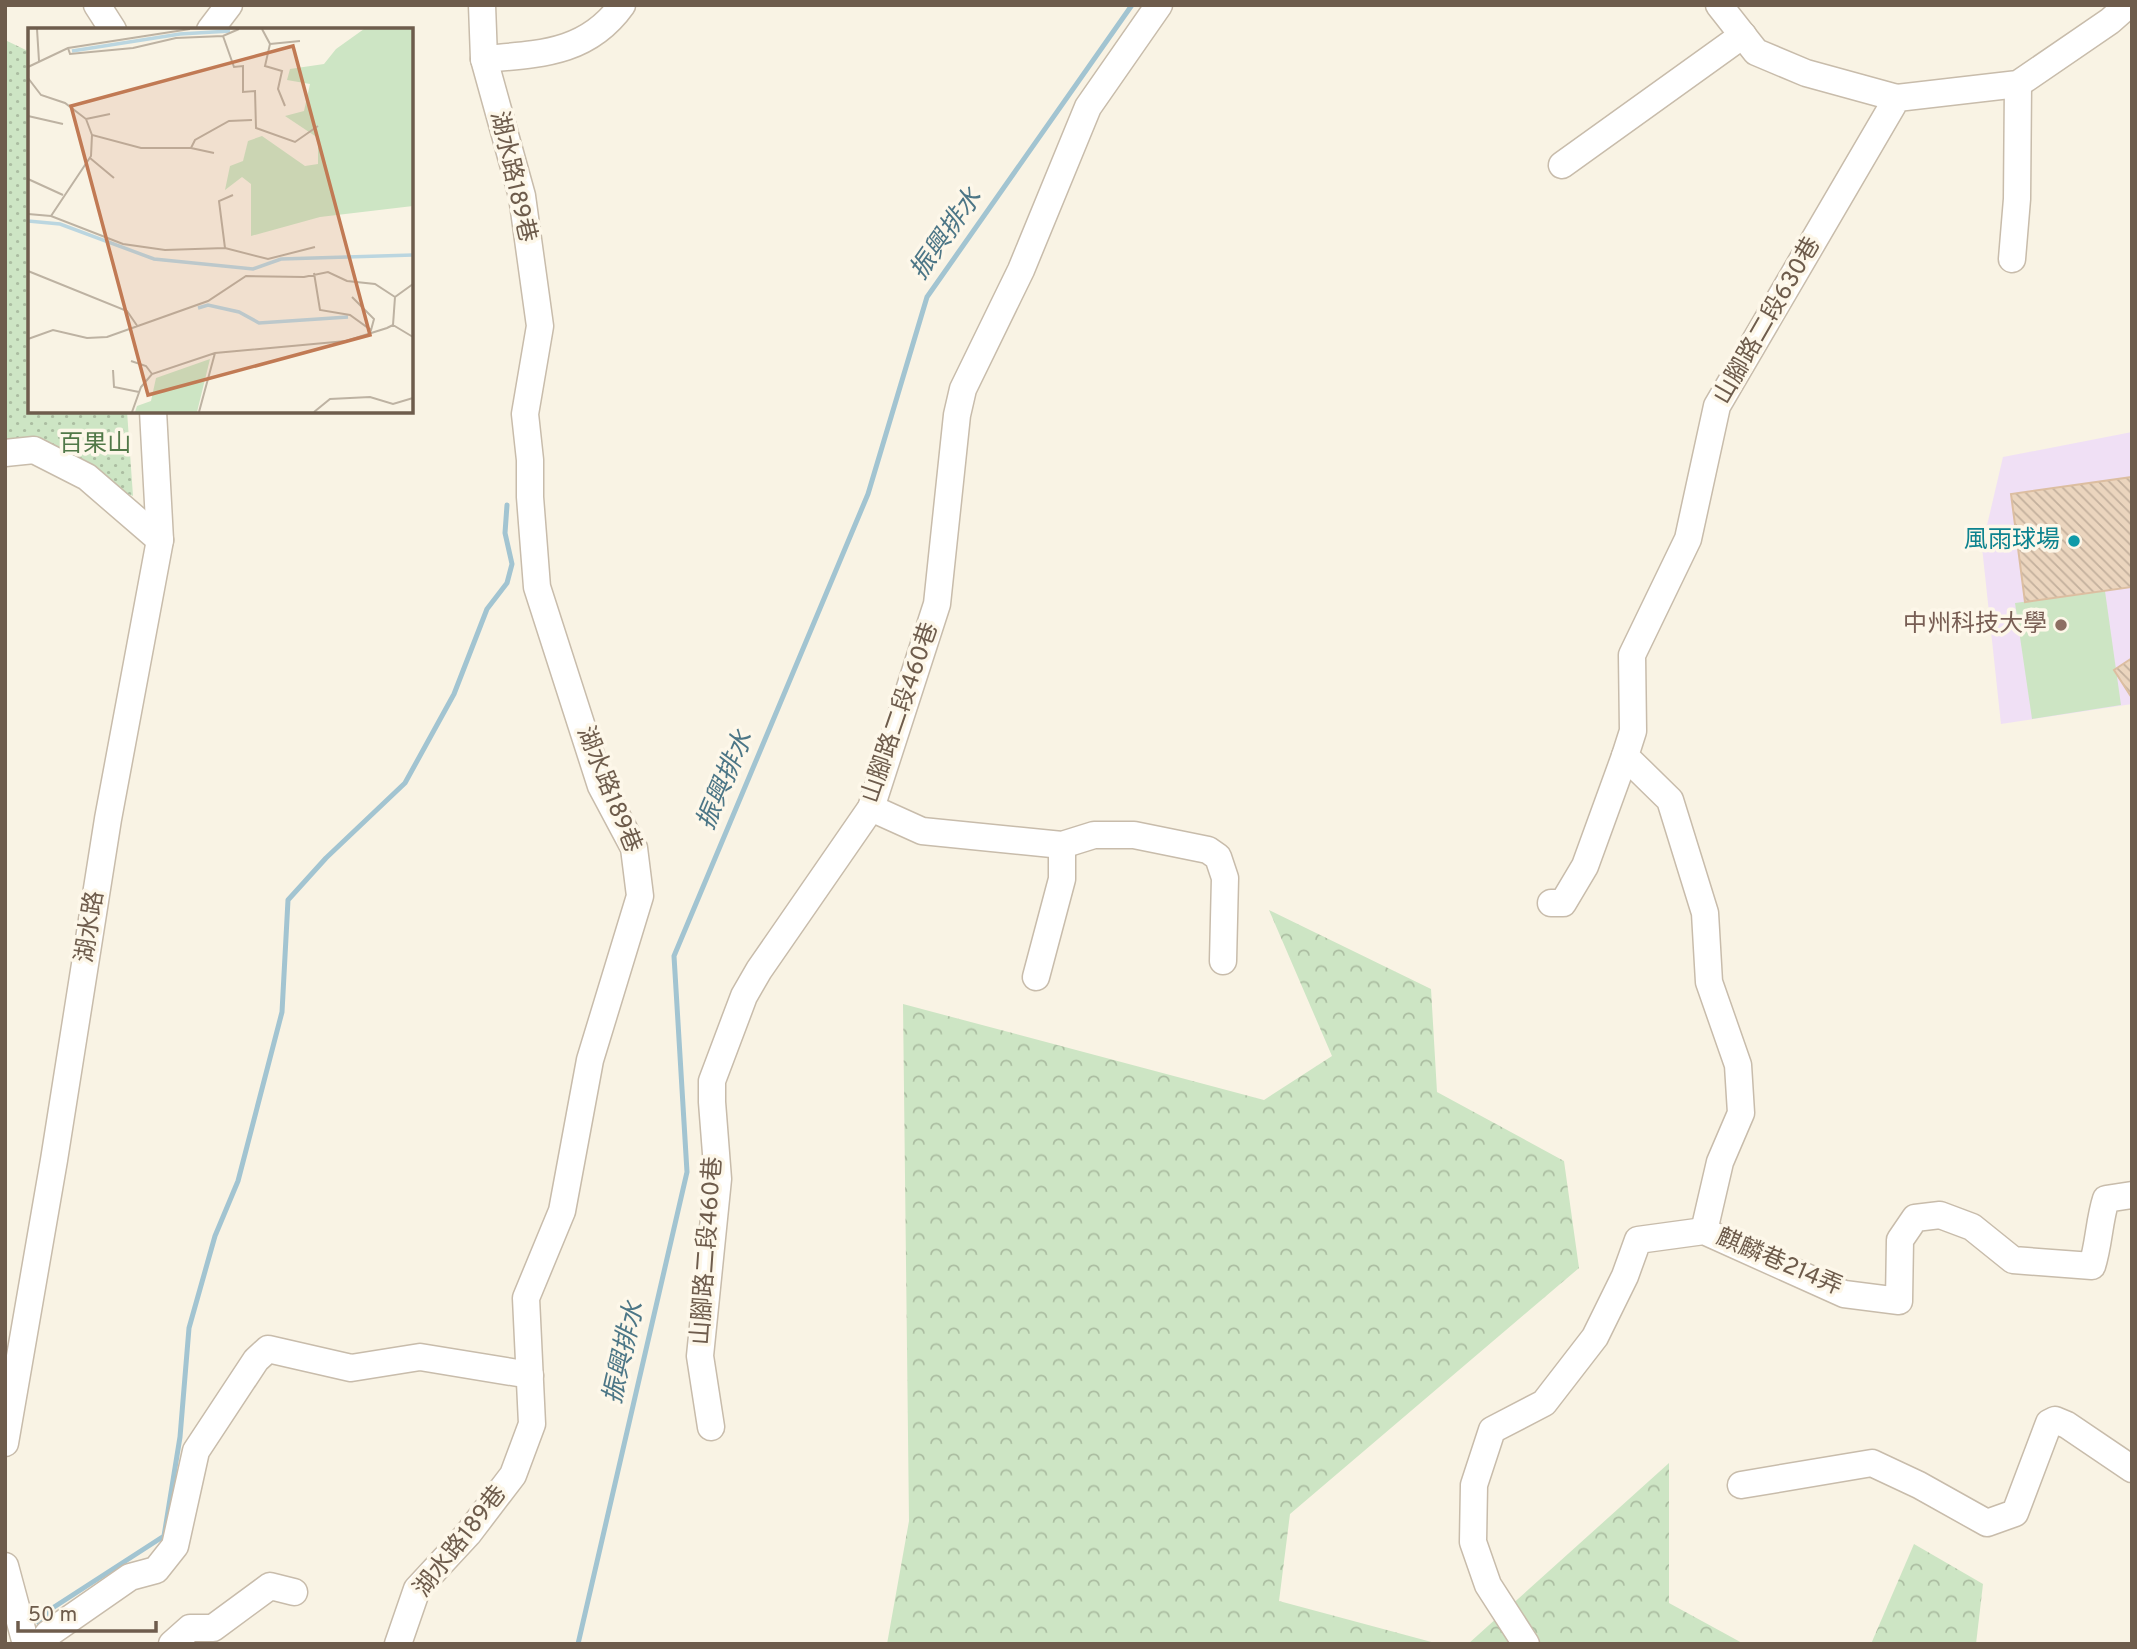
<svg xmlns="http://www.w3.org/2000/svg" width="2137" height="1649" font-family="Overpass,'Noto Sans TC',sans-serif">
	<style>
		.education { fill: #f0e0f5 }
		.grass { fill: #cde5c4 }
		.forest { fill: url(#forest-crowns) }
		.park { fill: url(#park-dots) }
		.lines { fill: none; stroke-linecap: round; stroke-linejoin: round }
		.stream { stroke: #a2c4d1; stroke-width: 5 }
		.building { fill: url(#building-back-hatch); stroke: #dcbea1; stroke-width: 2 }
		.minor-casing { stroke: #c8bcab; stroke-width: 29 }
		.minor { stroke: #fff; stroke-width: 26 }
		.culture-dot { fill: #0f9aa8; stroke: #fdf7e9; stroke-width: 2.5 }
		.education-dot { fill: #8d6e63; stroke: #fdf7e9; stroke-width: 2.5 }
		.labels { text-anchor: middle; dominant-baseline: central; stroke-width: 7; stroke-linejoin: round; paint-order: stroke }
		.street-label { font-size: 24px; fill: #6e5c4c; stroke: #fdf7e9 }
		.park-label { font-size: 24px; fill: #527949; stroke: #fdf7e9 }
		.culture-label { font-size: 24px; fill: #0d838f; stroke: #fdf7e9; text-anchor: end }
		.education-label { font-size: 24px; fill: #785e54; stroke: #fdf7e9; text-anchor: end }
		.water-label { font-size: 26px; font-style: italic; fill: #4c7686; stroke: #fdf7e9 }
		.inset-river { fill: none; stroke: #bbd6e0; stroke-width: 3.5 }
		.inset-road { fill: none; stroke: #bdb2a2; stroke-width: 2 }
		.view { fill: #c17a54; fill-opacity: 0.15; stroke: #c17a54; stroke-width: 3.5 }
		.inset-edge { fill: none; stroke: #6e5c4c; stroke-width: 3.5 }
	</style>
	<defs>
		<pattern id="forest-crowns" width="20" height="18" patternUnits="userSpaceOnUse" patternTransform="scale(1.75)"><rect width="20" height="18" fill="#cde5c4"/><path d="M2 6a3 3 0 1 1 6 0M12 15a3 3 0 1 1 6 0" fill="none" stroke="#abbda1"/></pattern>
		<pattern id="park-dots" width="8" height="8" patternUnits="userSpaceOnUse" patternTransform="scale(1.75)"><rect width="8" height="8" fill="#cde5c4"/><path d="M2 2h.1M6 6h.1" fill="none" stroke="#abbda1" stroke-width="1.8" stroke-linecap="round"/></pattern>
		<pattern id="building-back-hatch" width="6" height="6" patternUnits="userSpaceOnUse" patternTransform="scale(1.75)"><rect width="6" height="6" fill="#ebd5be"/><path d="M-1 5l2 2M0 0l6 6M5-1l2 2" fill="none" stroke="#c3b09d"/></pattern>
	</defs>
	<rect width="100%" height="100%" fill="#f9f3e4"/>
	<path class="education" d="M 2132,432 L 2132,704 L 2001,724 L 1982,547 L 2003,457 Z"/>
	<path class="grass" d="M 2105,591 L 2121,705 L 2032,719 L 2015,603 Z"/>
	<g class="forest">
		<path d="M 1269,910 L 1431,989 L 1437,1092 L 1564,1161 L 1579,1268 L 1290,1514 L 1279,1601 L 1439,1644 L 887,1644 L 909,1521 L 903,1004 L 1264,1100 L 1332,1056 Z"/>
		<path d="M 1669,1463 L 1669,1603 L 1744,1644 L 1468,1644 Z"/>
		<path d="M 1914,1544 L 1983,1584 L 1976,1644 L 1871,1644 Z"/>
	</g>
	<path class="park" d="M 5,40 L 30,52 L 30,411 L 127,411 L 133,496 L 87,477 L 5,459 Z"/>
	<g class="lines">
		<g class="stream">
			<path d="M 43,1629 L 39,1623 L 51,1609 L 164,1536 L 180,1437 L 189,1328 L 215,1236 L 238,1181 L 282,1012 L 288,900 L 326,858 L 405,783 L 454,694 L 487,609 L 507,583 L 512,564 L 505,533 L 507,505"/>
			<path d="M 578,1644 L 687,1172 L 674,956 L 868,494 L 927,297 L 1132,5"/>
		</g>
	</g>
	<g class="building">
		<path d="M 2132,477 L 2132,587 L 2025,602 L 2011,494 Z"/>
		<path d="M 2132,658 L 2132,698 L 2114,670 Z"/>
	</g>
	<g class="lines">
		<defs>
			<g id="minor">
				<path d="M 97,5 L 113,30"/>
				<path d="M 1719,5 L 1756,52 L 1806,73 L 1897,98"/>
				<path d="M 210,30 L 229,5"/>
				<path d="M 484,59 C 539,54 587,54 622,5"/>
				<path d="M 1562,165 L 1743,35"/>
				<path d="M 2012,259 L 2017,199 L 2018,84"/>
				<path d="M 5,453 L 34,450 L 87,477 L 160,540"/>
				<path d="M 871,808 L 922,831 L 1062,845 L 1094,835 L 1134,835 L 1208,850 L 1218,857 L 1225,878 L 1223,961"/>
				<path d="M 1551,903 L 1563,903 L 1585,866 L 1625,756"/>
				<path d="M 1036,977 L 1062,879 L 1062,845"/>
				<path d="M 1704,1231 L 1720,1162 L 1741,1113 L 1738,1065 L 1709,982 L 1705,913 L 1670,800 L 1625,756 L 1633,731 L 1632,655 L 1688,539 L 1717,406 L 1897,98 L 2018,84 L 2110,21 L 2128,5"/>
				<path d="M 711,1427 L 700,1356 L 718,1179 L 712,1102 L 712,1081 L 744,996 L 759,970 L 871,808 L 937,604 L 957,415 L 963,389 L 1021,270 L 1088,107 L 1159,5"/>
				<path d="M 5,1443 L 54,1160 L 108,819 L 160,540 L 153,411"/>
				<path d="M 1741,1485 L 1872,1463 L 1919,1485 L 1987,1523 L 2015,1513 L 2049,1423 L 2055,1420 L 2067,1425 L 2132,1469"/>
				<path d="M 5,1566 L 26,1644"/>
				<path d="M 41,1644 L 48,1634 L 130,1577 L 156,1570 L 175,1546 L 196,1451 L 256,1360 L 268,1349 L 351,1368 L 420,1357 L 530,1375"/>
				<path d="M 172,1644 L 190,1628 L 213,1628 L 270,1586 L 294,1592"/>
				<path d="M 398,1644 L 417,1589 L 468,1534 L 513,1475 L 532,1424 L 526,1298 L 562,1211 L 590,1060 L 640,896 L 634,848 L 601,786 L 537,587 L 530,497 L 530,460 L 525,414 L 540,326 L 522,196 L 484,59 L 482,5"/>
				<path d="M 1526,1644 L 1488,1585 L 1473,1542 L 1474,1485 L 1492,1430 L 1544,1403 L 1595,1337 L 1625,1276 L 1638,1240 L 1704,1231 L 1844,1294 L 1899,1301 L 1900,1240 L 1915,1218 L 1940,1215 L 1972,1227 L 2013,1260 L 2092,1266 C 2099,1244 2099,1221 2106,1199 L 2132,1195"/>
			</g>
		</defs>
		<use href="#minor" class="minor-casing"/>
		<use href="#minor" class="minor"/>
	</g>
	<circle class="culture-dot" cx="2074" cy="541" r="7"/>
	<circle class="education-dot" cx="2061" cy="625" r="7"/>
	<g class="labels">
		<g class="street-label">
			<text transform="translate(512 177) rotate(77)">湖水路189巷</text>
			<text transform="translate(1768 321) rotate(-60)">山腳路二段630巷</text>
			<text transform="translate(901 713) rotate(-71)">山腳路二段460巷</text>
			<text transform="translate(608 790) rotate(68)">湖水路189巷</text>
			<text transform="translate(91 927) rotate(-81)">湖水路</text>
			<text transform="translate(708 1251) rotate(-86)">山腳路二段460巷</text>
			<text transform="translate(1779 1263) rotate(23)">麒麟巷214弄</text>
			<text transform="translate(461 1542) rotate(-52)">湖水路189巷</text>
		</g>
		<g class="park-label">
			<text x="95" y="445">百果山</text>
		</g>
		<g class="culture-label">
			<text x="2060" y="541">風雨球場</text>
		</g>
		<g class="education-label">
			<text x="2047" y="625">中州科技大學</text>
		</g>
		<g class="water-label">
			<text transform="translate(947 235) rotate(-55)">振興排水</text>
			<text transform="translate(726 781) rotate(-67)">振興排水</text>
			<text transform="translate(625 1353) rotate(-77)">振興排水</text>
		</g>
	</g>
	<g transform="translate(28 28)">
		<rect width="385" height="385" fill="#f9f3e4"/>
		<path d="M 336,1 L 385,1 L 385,178 L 292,189 L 223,208 L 223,156 L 214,149 L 197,162 L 202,138 L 215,133 L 220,113 L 234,108 L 277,138 L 290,136 L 290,110 L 257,88 L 276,83 L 282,56 L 259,52 L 262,41 L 296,36 L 308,21 Z" fill="#cde5c4"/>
		<path d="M 182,331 L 169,384 L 107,384 L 109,378 L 123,373 L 128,350 Z" fill="#cde5c4"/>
		<path class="inset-river" d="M 44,23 L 152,6 L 202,3M 0,193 L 32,196 L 126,231 L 225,241 L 253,231 L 385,227M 170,280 L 180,277 L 211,284 L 231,295 L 320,289"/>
		<path class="inset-road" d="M 9,1 L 11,33M 234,1 L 242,16 L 237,38 L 254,43 L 250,61 L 257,78M 195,8 L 206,39 L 215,38 L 215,64 L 227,63 L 228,100 L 267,114 L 290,98M 242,16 L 272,13M 40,20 L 42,26 L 105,20 L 148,10 L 195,8 L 211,1M 0,39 L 40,20 L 162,1M 0,50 L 13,67 L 37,75 L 58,91 L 64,107 L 113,120 L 163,120 L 167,112 L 201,93 L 224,92M 0,88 L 35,96M 58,91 L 82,86M 163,120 L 186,125M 62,130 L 86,150M 0,151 L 35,167M 0,186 L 23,188 L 95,216 L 137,222 L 197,220 L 240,231 L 287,219M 23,188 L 63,128 L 64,107M 197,220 L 191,173 L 205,167M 0,243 L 99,283 L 110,299M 286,245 L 292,282 L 322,287 L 343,302 L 346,291 L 324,269M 365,297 L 385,309M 0,311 L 25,302 L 59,310 L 79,309 L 180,273 L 218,248 L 276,249 L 300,244 L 319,253 L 347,256 L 367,269M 103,333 L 118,338 L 124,346M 85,342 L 86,359 L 111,364M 104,384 L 113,359 L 124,346 L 187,325 L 318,313 L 359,300 L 365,297 L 367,269 L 385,256M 171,384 L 187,325M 286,384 L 302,371 L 342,369 L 365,376 L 385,370"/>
		<path class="view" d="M 265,18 L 342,307 L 120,367 L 43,78 Z"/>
		<rect width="385" height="385" class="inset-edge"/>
	</g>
	<rect width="2137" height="1649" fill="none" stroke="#6e5c4c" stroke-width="14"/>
	<path d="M18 1621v10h138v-10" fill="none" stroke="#6e5c4c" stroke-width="3.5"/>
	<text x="28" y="1621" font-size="21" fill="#6e5c4c" stroke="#fdf7e9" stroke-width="5" paint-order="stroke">50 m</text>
</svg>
